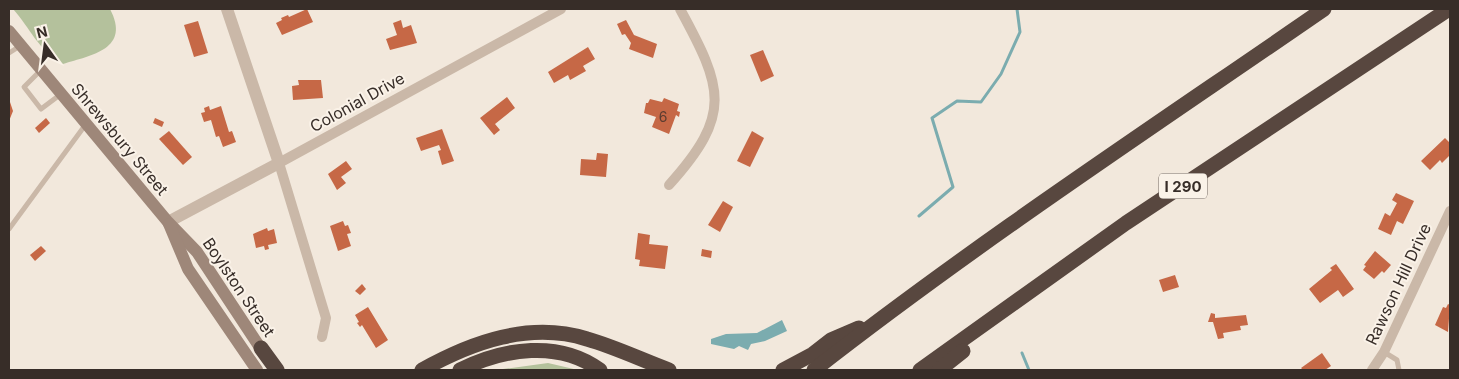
<svg xmlns="http://www.w3.org/2000/svg" width="1459" height="379" font-family="Inter,sans-serif">
	<style>
		.green { fill: #b4c19c }
		.water { fill: #7bacaf }
		.lines { fill: none; stroke-linecap: round; stroke-linejoin: round }
		.stream { stroke: #7bacaf; stroke-width: 3 }
		.building { fill: #c66846 }
		.service { stroke: #cab8a8; stroke-width: 5 }
		.minor { stroke: #cab8a8; stroke-width: 10 }
		.tertiary { stroke: #cab8a8; stroke-width: 12 }
		.secondary { stroke: #9e8779; stroke-width: 12 }
		.motorway { stroke: #58473f; stroke-width: 15 }
		.labels { text-anchor: middle; dominant-baseline: central; stroke-width: 4; stroke-linejoin: round; paint-order: stroke }
		.number-label { font-size: 14px; fill: #5b3c30 }
		.shield { fill: #faf2e8; stroke: #726862; stroke-width: 1 }
		.shield-label { font-size: 15px; font-weight: bold; fill: #372d28 }
		.street-label { font-size: 16px; fill: #372d28; stroke: #faf2e8 }
	</style>
	<rect width="100%" height="100%" fill="#f2e8dc"/>
	<g class="green">
		<path d="M 13,9 L 110,9 C 131,49 92,55 63,64 C 37,49 31,29 13,9 Z"/>
		<path d="M 548,363 L 578,370 L 496,370 Z"/>
	</g>
	<path class="water" d="M 782,320 L 787,331 L 765,341 L 751,344 L 748,350 L 739,346 L 734,349 L 711,344 L 711,339 L 726,334 L 757,333 Z"/>
	<g class="lines">
		<g class="stream">
			<path d="M 919,216 L 953,187 L 932,118 L 957,101 L 981,102 L 1001,74 L 1020,32 L 1017,9"/>
			<path d="M 1022,353 L 1029,370"/>
		</g>
	</g>
	<g class="building">
		<path d="M 307,9 L 313,22 L 282,35 L 276,23 L 282,20 L 281,18 L 288,15 L 289,17 Z"/>
		<path d="M 401,20 L 403,28 L 411,25 L 417,43 L 390,50 L 386,39 L 397,35 L 393,23 Z"/>
		<path d="M 626,20 L 634,35 L 657,44 L 653,58 L 629,49 L 631,43 L 625,34 L 622,35 L 617,24 Z"/>
		<path d="M 198,21 L 208,53 L 194,57 L 184,25 Z"/>
		<path d="M 588,47 L 595,59 L 583,66 L 586,71 L 570,80 L 568,75 L 554,83 L 548,72 Z"/>
		<path d="M 763,50 L 774,76 L 761,82 L 750,55 Z"/>
		<path d="M 298,80 L 321,80 L 323,98 L 293,100 L 292,86 L 299,85 Z"/>
		<path d="M 507,97 L 515,108 L 495,124 L 500,130 L 494,135 L 480,118 Z"/>
		<path d="M 664,98 L 679,104 L 677,111 L 680,112 L 679,117 L 676,115 L 669,134 L 652,127 L 656,117 L 644,113 L 646,103 L 648,103 L 650,99 L 662,102 Z"/>
		<path d="M 9,99 L 13,111 L 9,121 Z"/>
		<path d="M 209,106 L 210,110 L 221,106 L 229,132 L 232,131 L 236,142 L 223,147 L 219,136 L 216,137 L 211,120 L 204,122 L 201,113 L 205,112 L 204,108 Z"/>
		<path d="M 46,118 L 50,123 L 39,133 L 35,128 Z"/>
		<path d="M 155,118 L 164,122 L 162,127 L 153,123 Z"/>
		<path d="M 442,129 L 454,161 L 442,165 L 438,151 L 441,150 L 439,145 L 421,151 L 416,138 Z"/>
		<path d="M 169,131 L 192,157 L 183,165 L 159,139 Z"/>
		<path d="M 752,131 L 764,138 L 750,167 L 737,161 Z"/>
		<path d="M 1445,138 L 1450,143 L 1450,155 L 1442,163 L 1440,160 L 1430,170 L 1421,161 Z"/>
		<path d="M 597,153 L 608,154 L 606,177 L 580,175 L 581,159 L 596,160 Z"/>
		<path d="M 346,161 L 352,169 L 341,177 L 346,183 L 337,190 L 328,174 Z"/>
		<path d="M 1396,193 L 1414,201 L 1403,224 L 1397,221 L 1391,235 L 1378,229 L 1385,213 L 1390,216 L 1397,203 L 1392,200 Z"/>
		<path d="M 723,201 L 733,207 L 720,232 L 708,225 Z"/>
		<path d="M 343,221 L 345,226 L 348,225 L 351,233 L 347,234 L 351,246 L 338,251 L 330,226 Z"/>
		<path d="M 267,228 L 268,231 L 274,229 L 277,243 L 268,245 L 269,249 L 265,250 L 264,246 L 256,248 L 253,234 Z"/>
		<path d="M 638,233 L 650,235 L 649,244 L 668,246 L 665,269 L 639,266 L 640,260 L 635,259 Z"/>
		<path d="M 41,246 L 46,251 L 35,261 L 30,255 Z"/>
		<path d="M 702,249 L 712,251 L 711,258 L 701,256 Z"/>
		<path d="M 1375,251 L 1391,265 L 1384,273 L 1382,271 L 1374,279 L 1363,270 L 1366,266 L 1364,265 Z"/>
		<path d="M 1336,264 L 1354,289 L 1343,297 L 1338,290 L 1320,303 L 1309,289 L 1332,270 L 1330,268 Z"/>
		<path d="M 1175,275 L 1179,287 L 1163,292 L 1159,280 Z"/>
		<path d="M 362,284 L 366,289 L 360,295 L 355,291 Z"/>
		<path d="M 1448,304 L 1450,305 L 1448,332 L 1435,325 L 1443,307 L 1446,308 Z"/>
		<path d="M 368,307 L 388,340 L 376,348 L 362,325 L 360,327 L 357,323 L 359,322 L 355,315 Z"/>
		<path d="M 1211,313 L 1215,314 L 1215,318 L 1246,315 L 1248,325 L 1240,326 L 1241,330 L 1223,333 L 1224,338 L 1218,339 L 1213,322 L 1208,322 Z"/>
		<path d="M 1322,353 L 1331,366 L 1325,370 L 1303,370 L 1301,368 Z"/>
	</g>
	<g class="lines">
		<g class="service">
			<path d="M 9,53 L 20,46"/>
			<path d="M 41,70 L 24,87 L 41,109 L 61,94"/>
			<path d="M 9,229 L 86,124"/>
			<path d="M 1384,352 L 1397,360 L 1399,370"/>
		</g>
		<g class="minor">
			<path d="M 669,185 C 733,114 723,88 680,9"/>
			<path d="M 322,337 L 326,318 L 279,163 L 561,9"/>
			<path d="M 1372,370 L 1384,352 L 1450,211"/>
		</g>
		<path class="tertiary" d="M 168,222 L 279,163 L 227,9"/>
		<g class="secondary">
			<path d="M 9,31 L 168,222 L 197,252 L 265,355"/>
			<path d="M 169,224 L 188,269 L 257,370"/>
		</g>
		<g class="motorway">
			<path d="M 261,348 L 277,370"/>
			<path d="M 422,370 C 472,342 530,321 587,339 C 615,347 642,360 669,370"/>
			<path d="M 460,370 C 504,348 559,340 600,370"/>
			<path d="M 783,370 L 813,354 L 831,340 L 859,328"/>
			<path d="M 814,370 C 978,242 1153,127 1324,9"/>
			<path d="M 920,370 L 1126,223 L 1449,9"/>
			<path d="M 939,370 L 963,351"/>
		</g>
	</g>
	<g class="labels">
		<g class="number-label">
			<text x="663" y="116">6</text>
		</g>
		<rect class="shield" x="1159" y="173.5" width="48" height="25" rx="4"/>
		<g class="shield-label">
			<text x="1183" y="186">I 290</text>
		</g>
		<g class="street-label">
			<text transform="translate(357 102) rotate(-29)">Colonial Drive</text>
			<text transform="translate(120 139) rotate(50)">Shrewsbury Street</text>
			<text transform="translate(1398 284) rotate(-65)">Rawson Hill Drive</text>
			<text transform="translate(239 287) rotate(56)">Boylston Street</text>
		</g>
	</g>
	<rect width="1459" height="379" fill="none" stroke="#372d28" stroke-width="20"/>
	<g transform="translate(45 45) rotate(346)" stroke="#faf2e8" stroke-width="4" paint-order="stroke">
	<path d="M0-4L9 19L0 12L-9 19Z" fill="#372d28"/>
	<text y="-8" font-size="14" font-weight="bold" text-anchor="middle" fill="#372d28">N</text>
	</g>
</svg>
